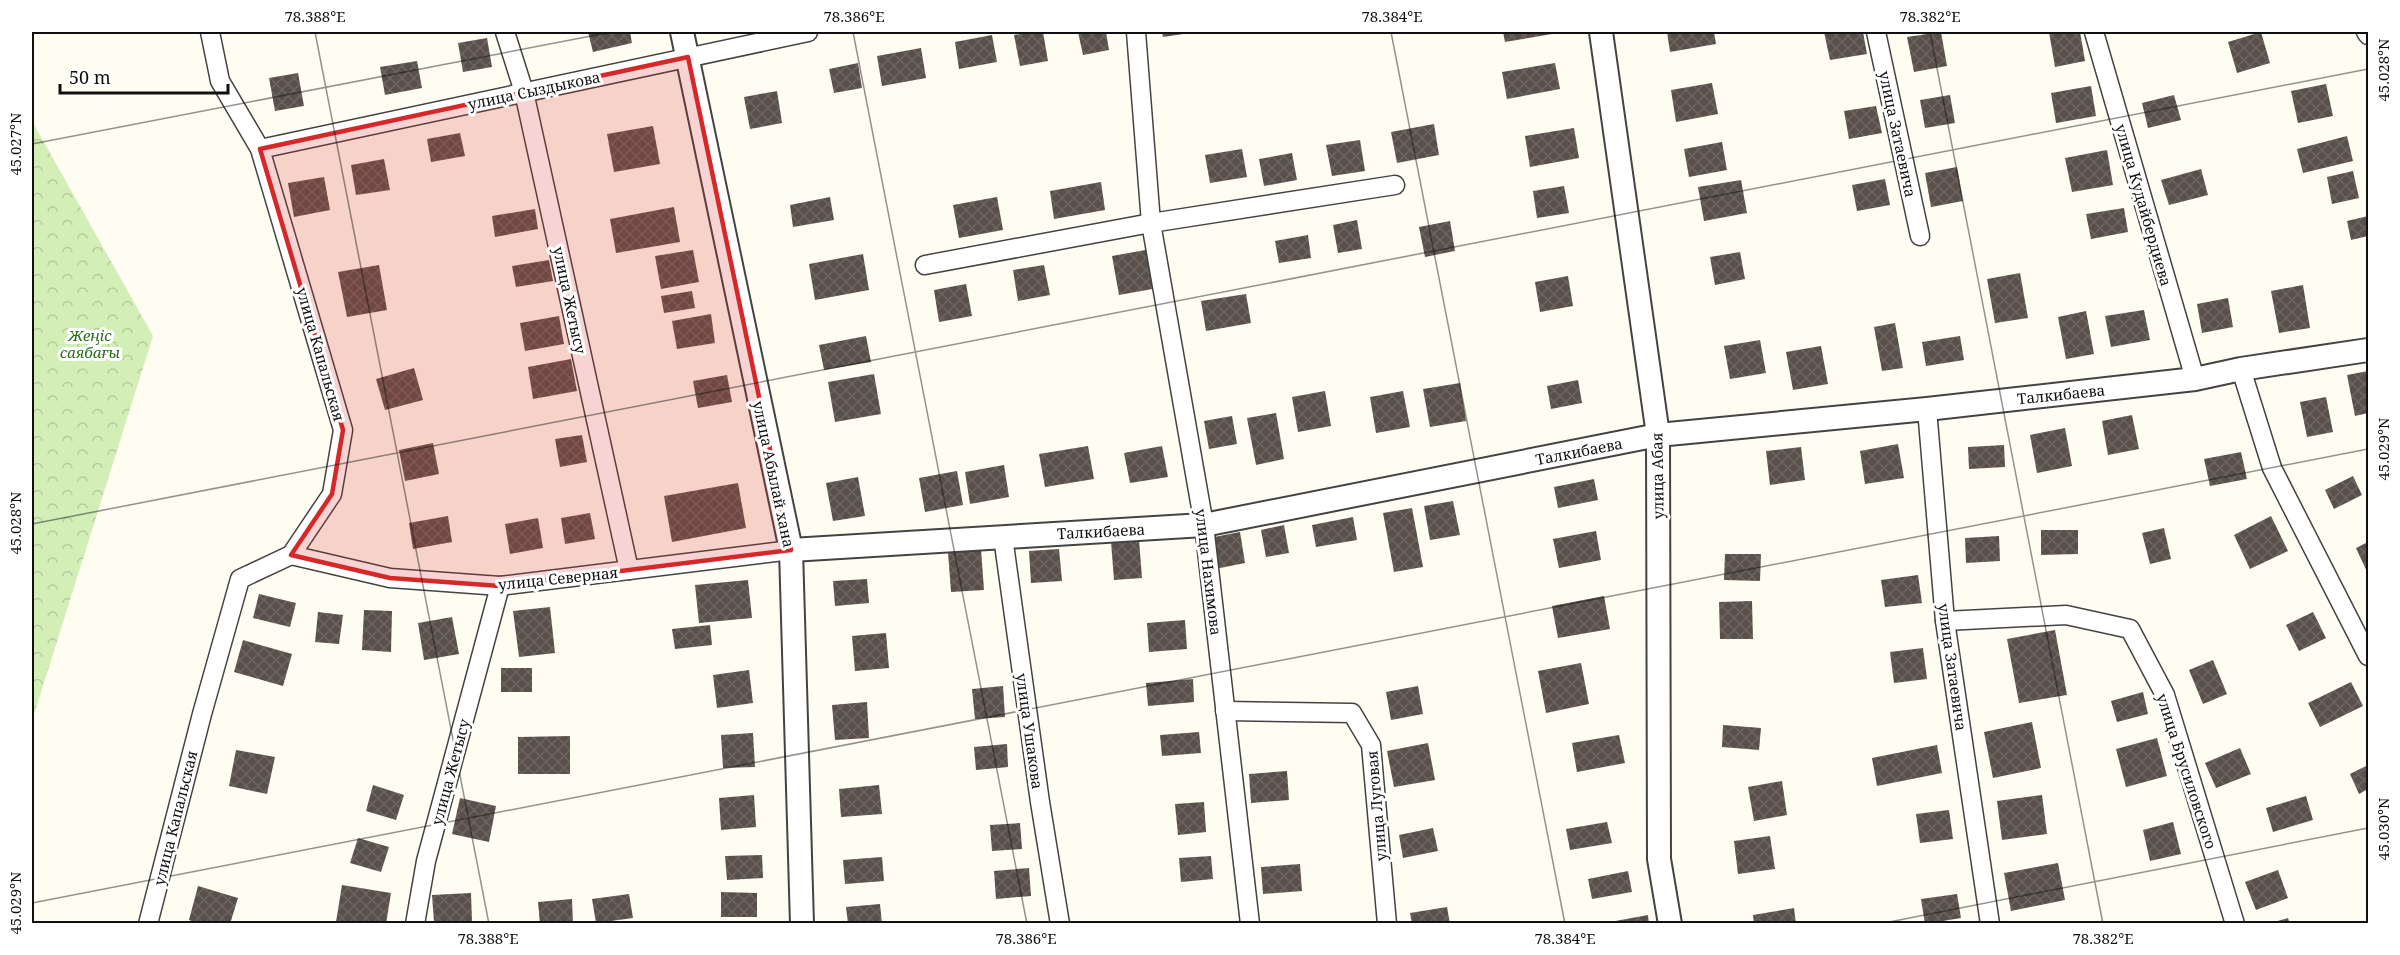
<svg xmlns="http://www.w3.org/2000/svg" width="2400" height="955" font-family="'Noto Serif',serif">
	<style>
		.park { fill: url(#park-crowns) }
		.building { fill: url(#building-cross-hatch) }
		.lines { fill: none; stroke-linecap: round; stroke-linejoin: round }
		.minor-casing { stroke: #434343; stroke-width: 21 }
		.tertiary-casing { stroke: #434343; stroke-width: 26 }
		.minor { stroke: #fff; stroke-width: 18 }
		.tertiary { stroke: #fff; stroke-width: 22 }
		.marked { fill: #d62828; fill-opacity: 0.2; stroke: #d62828; stroke-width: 4.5; stroke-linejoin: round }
		.ticks { fill: none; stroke: #101010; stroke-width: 1.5; stroke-opacity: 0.45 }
		.labels { text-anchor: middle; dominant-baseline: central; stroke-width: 6; stroke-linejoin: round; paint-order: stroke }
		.street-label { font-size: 15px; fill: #101010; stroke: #fff }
		.park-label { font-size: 15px; font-style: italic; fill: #2a6e19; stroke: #fff }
		.neatline { fill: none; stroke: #101010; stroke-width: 2 }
		.ticks-label { font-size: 15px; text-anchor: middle; fill: #101010 }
	</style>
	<defs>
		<pattern id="park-crowns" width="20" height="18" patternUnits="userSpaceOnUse" patternTransform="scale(1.5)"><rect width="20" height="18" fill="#d3eeb7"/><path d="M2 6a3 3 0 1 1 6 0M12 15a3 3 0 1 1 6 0" fill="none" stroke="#b4cb9c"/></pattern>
		<pattern id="building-cross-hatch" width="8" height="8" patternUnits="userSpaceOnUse" patternTransform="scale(1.5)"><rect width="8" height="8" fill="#59504b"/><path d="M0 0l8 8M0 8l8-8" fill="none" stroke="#6c6561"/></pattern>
	</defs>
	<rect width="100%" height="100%" fill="#fffdf2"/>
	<path class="park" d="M 32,121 L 153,336 L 32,721 Z"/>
	<g class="building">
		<path d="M 588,32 L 630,32 L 632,43 L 593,52 Z"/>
		<path d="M 1032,32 L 1043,32 L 1048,61 L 1020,66 L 1014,35 Z"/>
		<path d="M 1078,32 L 1106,32 L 1109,50 L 1083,55 Z"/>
		<path d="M 1162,32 L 1190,32 L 1190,33 L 1163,37 Z"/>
		<path d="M 1503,32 L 1552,32 L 1552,34 L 1505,42 Z"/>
		<path d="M 1667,32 L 1714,32 L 1716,44 L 1670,52 Z"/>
		<path d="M 1824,32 L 1863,32 L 1867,54 L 1830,60 Z"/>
		<path d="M 1941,32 L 1947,66 L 1914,72 L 1907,37 Z"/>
		<path d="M 2049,32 L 2080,32 L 2085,61 L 2055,67 Z"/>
		<path d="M 2261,32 L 2270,63 L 2237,73 L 2228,42 Z"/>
		<path d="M 992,35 L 997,62 L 959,69 L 955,42 Z"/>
		<path d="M 487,38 L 492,67 L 463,72 L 458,43 Z"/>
		<path d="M 921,48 L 926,78 L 882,86 L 877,56 Z"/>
		<path d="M 417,61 L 422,88 L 385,95 L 380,67 Z"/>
		<path d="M 858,63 L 862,88 L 834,93 L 829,69 Z"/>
		<path d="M 1555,63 L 1560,89 L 1507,99 L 1502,72 Z"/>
		<path d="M 298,73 L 304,106 L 275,111 L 269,78 Z"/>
		<path d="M 1712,83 L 1718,114 L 1676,122 L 1671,90 Z"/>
		<path d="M 2326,84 L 2333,116 L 2298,123 L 2291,91 Z"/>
		<path d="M 2091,86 L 2096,116 L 2056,123 L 2051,93 Z"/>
		<path d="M 777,91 L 782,123 L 750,129 L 744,97 Z"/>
		<path d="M 1950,95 L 1955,123 L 1925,128 L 1920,100 Z"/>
		<path d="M 2174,95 L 2181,120 L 2148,128 L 2142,103 Z"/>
		<path d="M 1876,106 L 1882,133 L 1849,139 L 1844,111 Z"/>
		<path d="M 1434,124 L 1439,155 L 1397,163 L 1391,132 Z"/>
		<path d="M 653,126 L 660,164 L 614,172 L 607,134 Z"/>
		<path d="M 1574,128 L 1579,158 L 1530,167 L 1525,136 Z"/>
		<path d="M 460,133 L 465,156 L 431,162 L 427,139 Z"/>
		<path d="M 2347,136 L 2353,161 L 2303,173 L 2297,149 Z"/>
		<path d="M 1360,140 L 1365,171 L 1332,176 L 1326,145 Z"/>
		<path d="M 1722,142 L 1727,170 L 1689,177 L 1684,149 Z"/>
		<path d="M 1242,149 L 1247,177 L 1210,183 L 1205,155 Z"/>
		<path d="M 2107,150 L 2113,185 L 2072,192 L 2065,158 Z"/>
		<path d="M 1292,153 L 1297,180 L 1264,186 L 1259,159 Z"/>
		<path d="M 384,159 L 390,190 L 356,195 L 351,165 Z"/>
		<path d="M 1957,167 L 1963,201 L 1931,207 L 1925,173 Z"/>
		<path d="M 2201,169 L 2208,195 L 2169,205 L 2161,180 Z"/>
		<path d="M 2353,171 L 2359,198 L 2332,204 L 2327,177 Z"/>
		<path d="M 324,177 L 330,210 L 294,217 L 288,183 Z"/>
		<path d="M 1885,179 L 1890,205 L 1857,211 L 1852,185 Z"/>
		<path d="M 1741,180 L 1747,213 L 1704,221 L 1698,187 Z"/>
		<path d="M 1101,182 L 1105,210 L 1054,219 L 1050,191 Z"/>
		<path d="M 1564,186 L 1569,213 L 1537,218 L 1533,191 Z"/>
		<path d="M 830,197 L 834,220 L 793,227 L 790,205 Z"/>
		<path d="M 997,197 L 1003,230 L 959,238 L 953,205 Z"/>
		<path d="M 674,207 L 680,242 L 616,253 L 610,219 Z"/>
		<path d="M 2124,208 L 2128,232 L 2091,239 L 2086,214 Z"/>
		<path d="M 535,209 L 538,229 L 495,237 L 492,216 Z"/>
		<path d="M 2368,216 L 2368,236 L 2351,240 L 2347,221 Z"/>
		<path d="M 1357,220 L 1362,249 L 1338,253 L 1333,225 Z"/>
		<path d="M 1450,221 L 1455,251 L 1425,257 L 1419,227 Z"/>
		<path d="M 1308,235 L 1311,258 L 1279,263 L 1275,241 Z"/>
		<path d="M 1151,249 L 1158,288 L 1119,295 L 1112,256 Z"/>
		<path d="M 693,250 L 699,282 L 661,289 L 655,256 Z"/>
		<path d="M 1740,252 L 1745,279 L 1715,285 L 1710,257 Z"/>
		<path d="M 863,254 L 869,290 L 815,300 L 809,264 Z"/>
		<path d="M 549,260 L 553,281 L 516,287 L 512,266 Z"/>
		<path d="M 379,265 L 387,310 L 347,317 L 338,272 Z"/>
		<path d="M 1044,265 L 1050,295 L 1018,301 L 1013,270 Z"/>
		<path d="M 2020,273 L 2028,318 L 1995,323 L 1987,279 Z"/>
		<path d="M 1568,276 L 1573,306 L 1540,312 L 1535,282 Z"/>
		<path d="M 966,284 L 972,316 L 939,322 L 934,290 Z"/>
		<path d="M 2303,285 L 2310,328 L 2279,333 L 2271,291 Z"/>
		<path d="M 692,291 L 695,308 L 664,313 L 661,296 Z"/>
		<path d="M 1246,294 L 1251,323 L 1206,331 L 1201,301 Z"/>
		<path d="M 2228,298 L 2233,327 L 2202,333 L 2197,304 Z"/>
		<path d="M 2144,310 L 2150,340 L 2111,347 L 2105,316 Z"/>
		<path d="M 2086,311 L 2094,354 L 2066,359 L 2058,317 Z"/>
		<path d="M 711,314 L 715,343 L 677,349 L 672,321 Z"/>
		<path d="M 559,316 L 564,344 L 525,351 L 520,323 Z"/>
		<path d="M 1895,323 L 1903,368 L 1882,371 L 1874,327 Z"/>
		<path d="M 866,336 L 871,362 L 824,370 L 819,345 Z"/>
		<path d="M 1960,336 L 1964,360 L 1926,366 L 1922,342 Z"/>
		<path d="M 1760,340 L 1766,373 L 1730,379 L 1724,346 Z"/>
		<path d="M 1821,346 L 1828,384 L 1793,390 L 1786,352 Z"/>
		<path d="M 571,359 L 577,391 L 533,399 L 528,367 Z"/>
		<path d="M 414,368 L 423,400 L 385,410 L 376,379 Z"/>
		<path d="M 2368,371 L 2368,413 L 2355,416 L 2347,375 Z"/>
		<path d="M 874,374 L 881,414 L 835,422 L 828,382 Z"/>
		<path d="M 727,375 L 732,402 L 698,408 L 693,381 Z"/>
		<path d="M 1578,380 L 1582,403 L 1551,409 L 1547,386 Z"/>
		<path d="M 1460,383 L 1466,421 L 1430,427 L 1423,389 Z"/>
		<path d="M 1325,391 L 1331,426 L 1298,432 L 1292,397 Z"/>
		<path d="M 1403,391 L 1410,427 L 1376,433 L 1370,397 Z"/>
		<path d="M 2326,397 L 2333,432 L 2307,437 L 2300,402 Z"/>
		<path d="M 1276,413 L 1284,459 L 1256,465 L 1247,418 Z"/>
		<path d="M 2132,415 L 2139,449 L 2108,455 L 2102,421 Z"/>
		<path d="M 1232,416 L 1237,444 L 1209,449 L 1204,421 Z"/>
		<path d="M 2065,428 L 2072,466 L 2037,473 L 2030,435 Z"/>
		<path d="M 582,435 L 587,462 L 560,467 L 555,439 Z"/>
		<path d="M 433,443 L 439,474 L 405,481 L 399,450 Z"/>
		<path d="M 1898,444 L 1904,478 L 1865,484 L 1860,451 Z"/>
		<path d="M 2004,445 L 2005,467 L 1969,469 L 1968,447 Z"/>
		<path d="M 1088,446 L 1094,479 L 1045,487 L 1039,454 Z"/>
		<path d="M 1162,446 L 1168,477 L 1130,483 L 1124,453 Z"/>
		<path d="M 1801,447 L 1805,480 L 1770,485 L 1766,451 Z"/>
		<path d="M 2241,452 L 2247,479 L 2210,486 L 2204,459 Z"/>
		<path d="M 1004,465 L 1009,497 L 970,504 L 965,472 Z"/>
		<path d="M 957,471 L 963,505 L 925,512 L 919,478 Z"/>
		<path d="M 2353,476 L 2362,495 L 2334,509 L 2325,490 Z"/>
		<path d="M 858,477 L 865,516 L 833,521 L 826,483 Z"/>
		<path d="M 1594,479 L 1598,500 L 1558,508 L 1554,487 Z"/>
		<path d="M 738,483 L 746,528 L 672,542 L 664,496 Z"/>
		<path d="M 1453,501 L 1460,535 L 1430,540 L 1424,506 Z"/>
		<path d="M 1412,508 L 1423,567 L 1394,572 L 1383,513 Z"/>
		<path d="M 590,513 L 595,539 L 565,544 L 561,518 Z"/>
		<path d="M 448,516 L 452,542 L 413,549 L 409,523 Z"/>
		<path d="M 2271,516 L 2288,551 L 2250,569 L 2234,535 Z"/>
		<path d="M 1353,517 L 1357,540 L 1316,547 L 1312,525 Z"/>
		<path d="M 538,518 L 543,548 L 510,554 L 505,524 Z"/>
		<path d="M 1284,525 L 1289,553 L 1266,557 L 1261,530 Z"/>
		<path d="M 2164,528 L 2171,559 L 2150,564 L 2142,533 Z"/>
		<path d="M 2041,530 L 2078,530 L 2078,554 L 2041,555 Z"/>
		<path d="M 1596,531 L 1601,560 L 1559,568 L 1553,539 Z"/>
		<path d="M 1240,532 L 1245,563 L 1215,569 L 1209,538 Z"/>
		<path d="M 1999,536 L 2000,561 L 1966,563 L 1965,538 Z"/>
		<path d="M 1139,540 L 1142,578 L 1114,580 L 1111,542 Z"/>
		<path d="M 2368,542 L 2368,574 L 2356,548 Z"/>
		<path d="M 981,549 L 984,590 L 951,592 L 948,552 Z"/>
		<path d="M 1059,549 L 1062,581 L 1031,583 L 1029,551 Z"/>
		<path d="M 1725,554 L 1761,554 L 1760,581 L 1724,580 Z"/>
		<path d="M 1918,575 L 1922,603 L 1885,607 L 1881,580 Z"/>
		<path d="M 867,579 L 869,603 L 835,606 L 833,581 Z"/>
		<path d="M 748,580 L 752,618 L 699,623 L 695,585 Z"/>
		<path d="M 259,594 L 296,603 L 290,627 L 253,618 Z"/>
		<path d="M 1604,596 L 1610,629 L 1558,638 L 1552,606 Z"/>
		<path d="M 1752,601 L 1753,639 L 1720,639 L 1719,602 Z"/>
		<path d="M 550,607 L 555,653 L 519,657 L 513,611 Z"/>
		<path d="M 364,610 L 392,611 L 391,652 L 362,650 Z"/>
		<path d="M 318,612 L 343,615 L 339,644 L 315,642 Z"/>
		<path d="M 2313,612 L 2326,638 L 2299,651 L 2286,625 Z"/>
		<path d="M 452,617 L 459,654 L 424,660 L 418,623 Z"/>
		<path d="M 1185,620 L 1187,649 L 1149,652 L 1147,623 Z"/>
		<path d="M 710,625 L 712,645 L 675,649 L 672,629 Z"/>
		<path d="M 2055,630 L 2067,695 L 2019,703 L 2007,639 Z"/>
		<path d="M 886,633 L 889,668 L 855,671 L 852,636 Z"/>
		<path d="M 243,640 L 292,654 L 283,686 L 234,672 Z"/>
		<path d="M 1923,648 L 1927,679 L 1894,683 L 1890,652 Z"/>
		<path d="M 2213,660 L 2227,694 L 2203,704 L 2189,670 Z"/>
		<path d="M 1581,663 L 1589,704 L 1546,713 L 1538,671 Z"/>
		<rect x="501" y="668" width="31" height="24"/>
		<path d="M 749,670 L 753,703 L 717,708 L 713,675 Z"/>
		<path d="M 1193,679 L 1194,702 L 1148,706 L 1146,683 Z"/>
		<path d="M 2351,682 L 2363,706 L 2320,727 L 2308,703 Z"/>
		<path d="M 1003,686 L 1005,717 L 975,719 L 972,689 Z"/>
		<path d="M 1418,686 L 1423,714 L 1391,720 L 1386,692 Z"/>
		<path d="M 2143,692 L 2148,714 L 2117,722 L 2111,701 Z"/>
		<path d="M 867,702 L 869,738 L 835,740 L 832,705 Z"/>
		<path d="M 2032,722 L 2041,768 L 1993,778 L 1984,732 Z"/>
		<path d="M 1723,725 L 1761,728 L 1759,750 L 1722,747 Z"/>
		<path d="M 1199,732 L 1201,753 L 1162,756 L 1160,735 Z"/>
		<path d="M 753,733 L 755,767 L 723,768 L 721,735 Z"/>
		<path d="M 1619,735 L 1625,763 L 1577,772 L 1572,743 Z"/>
		<path d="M 570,736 L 570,774 L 518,774 L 518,737 Z"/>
		<path d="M 2157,738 L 2167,776 L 2126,787 L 2116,749 Z"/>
		<path d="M 1428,743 L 1435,780 L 1394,787 L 1387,751 Z"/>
		<path d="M 1007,744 L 1008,767 L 976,770 L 974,747 Z"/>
		<path d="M 1937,745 L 1942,773 L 1877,786 L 1872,758 Z"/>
		<path d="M 2240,748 L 2251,774 L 2216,788 L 2205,763 Z"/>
		<path d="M 236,750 L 275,757 L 267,794 L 229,786 Z"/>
		<path d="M 2368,765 L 2368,789 L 2359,794 L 2350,774 Z"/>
		<path d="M 1287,771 L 1289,800 L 1251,803 L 1249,774 Z"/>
		<path d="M 1782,781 L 1787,815 L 1754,821 L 1748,787 Z"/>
		<path d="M 373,785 L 404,795 L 396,820 L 366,811 Z"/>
		<path d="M 879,785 L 882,814 L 841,817 L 839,789 Z"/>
		<path d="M 754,795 L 756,827 L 721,830 L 719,798 Z"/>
		<path d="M 2042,795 L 2047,834 L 2002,840 L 1997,801 Z"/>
		<path d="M 2306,796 L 2313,820 L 2273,832 L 2266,808 Z"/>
		<path d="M 460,798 L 496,806 L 489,842 L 452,834 Z"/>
		<path d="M 1204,802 L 1206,832 L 1178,835 L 1175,804 Z"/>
		<path d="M 1949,810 L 1953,839 L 1920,843 L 1916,814 Z"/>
		<path d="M 1607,822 L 1612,843 L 1570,850 L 1566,829 Z"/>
		<path d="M 2173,822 L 2181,854 L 2150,861 L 2143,830 Z"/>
		<path d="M 1020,823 L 1022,849 L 992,851 L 990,825 Z"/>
		<path d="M 1433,828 L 1438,851 L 1403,858 L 1399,835 Z"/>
		<path d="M 1770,836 L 1775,869 L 1738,874 L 1734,841 Z"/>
		<path d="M 358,838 L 389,847 L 381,872 L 350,863 Z"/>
		<path d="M 762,855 L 763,878 L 727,880 L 725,856 Z"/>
		<path d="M 1211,856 L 1213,879 L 1181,882 L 1179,858 Z"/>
		<path d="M 882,857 L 884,881 L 845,884 L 843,860 Z"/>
		<path d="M 2058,863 L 2065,900 L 2011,911 L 2004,873 Z"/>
		<path d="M 1300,864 L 1302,891 L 1263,894 L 1261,867 Z"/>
		<path d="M 1029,868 L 1031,896 L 996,899 L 994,871 Z"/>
		<path d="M 2278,870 L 2288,898 L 2256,910 L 2245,882 Z"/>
		<path d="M 1628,871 L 1632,892 L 1592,899 L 1588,879 Z"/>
		<path d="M 342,885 L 391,893 L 386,924 L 336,922 Z"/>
		<path d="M 198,886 L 238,898 L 230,924 L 200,924 L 189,920 Z"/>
		<path d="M 721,892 L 757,893 L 757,917 L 721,917 Z"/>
		<path d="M 471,893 L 472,921 L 434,922 L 432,895 Z"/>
		<path d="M 629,894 L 633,918 L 596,923 L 592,899 Z"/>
		<path d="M 1957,894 L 1961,918 L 1925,924 L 1921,899 Z"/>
		<path d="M 572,899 L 573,924 L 540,924 L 538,902 Z"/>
		<path d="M 880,904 L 882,924 L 848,924 L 846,907 Z"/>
		<path d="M 1447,907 L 1450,924 L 1412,924 L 1410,913 Z"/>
		<path d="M 1794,908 L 1796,924 L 1754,924 L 1753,915 Z"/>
		<path d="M 1648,915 L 1649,924 L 1610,924 L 1610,922 Z"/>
		<path d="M 2288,918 L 2290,924 L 2271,924 L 2271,923 Z"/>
	</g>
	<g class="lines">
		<defs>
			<g id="minor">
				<path d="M 505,32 L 524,92 L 629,570"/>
				<path d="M 1136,32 L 1151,223 L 1204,525 L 1250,924"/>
				<path d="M 1876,32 L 1920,236"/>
				<path d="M 2094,32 L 2195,379"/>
				<path d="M 2366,32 L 2368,35"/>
				<path d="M 260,149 L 808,32"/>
				<path d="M 925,265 L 1151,223 L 1395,185"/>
				<path d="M 2241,369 L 2272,468 L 2368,656"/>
				<path d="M 1927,409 L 1945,621 L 1990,924"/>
				<path d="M 1003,537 L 1040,802 L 1060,924"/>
				<path d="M 291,555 L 390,578 L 500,586 L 791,550"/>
				<path d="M 1945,621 L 2066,615 L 2130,629 L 2165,695 L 2235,924"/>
				<path d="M 1225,711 L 1352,713 L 1371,745 L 1387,924"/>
				<path d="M 148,924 L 202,714 L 240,579 L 291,555 L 332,494 L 343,430 L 260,149 L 220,81 L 210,32"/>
				<path d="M 415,924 L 426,861 L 500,586"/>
			</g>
			<g id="tertiary">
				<path d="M 682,32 L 791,550 L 802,924"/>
				<path d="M 1601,32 L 1658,435 L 1659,859 L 1670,924"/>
				<path d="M 791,550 L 1204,525 L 1658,435 L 1927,409 L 2195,379 L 2241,369 L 2368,350"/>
			</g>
		</defs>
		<use href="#minor" class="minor-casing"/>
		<use href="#tertiary" class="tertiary-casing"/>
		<use href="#minor" class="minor"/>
		<use href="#tertiary" class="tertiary"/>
	</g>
	<path class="marked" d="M 688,57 L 791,550 L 500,586 L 390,578 L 291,555 L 332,494 L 343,430 L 260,149 Z"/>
	<path class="ticks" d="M 315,32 L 489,924M 853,32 L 1027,924M 1391,32 L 1565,924M 1930,32 L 2103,924M 32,144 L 612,32M 32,524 L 2368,69M 32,903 L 2368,449M 1879,924 L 2368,828"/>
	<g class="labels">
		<g class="street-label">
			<text transform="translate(534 90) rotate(-12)">улица Сыздыкова</text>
			<text transform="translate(1898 134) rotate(78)">улица Затаевича</text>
			<text transform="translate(2144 205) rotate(74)">улица Кудайбердиева</text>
			<text transform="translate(570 300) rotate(78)">улица Жетысу</text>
			<text transform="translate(321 354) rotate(74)">улица Капальская</text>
			<text transform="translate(2061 394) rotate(-6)">Талкибаева</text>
			<text transform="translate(1579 451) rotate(-11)">Талкибаева</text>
			<text transform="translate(774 474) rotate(78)">улица Абылай хана</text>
			<text transform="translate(1657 476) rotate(-91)">улица Абая</text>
			<text transform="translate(1101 531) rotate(-3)">Талкибаева</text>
			<text transform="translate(1209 572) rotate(83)">улица Нахимова</text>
			<text transform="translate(558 578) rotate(-6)">улица Северная</text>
			<text transform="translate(1953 667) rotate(82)">улица Затаевича</text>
			<text transform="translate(1030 731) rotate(82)">улица Ушакова</text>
			<text transform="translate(2187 771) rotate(72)">улица Брусиловского</text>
			<text transform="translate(450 772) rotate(-75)">улица Жетысу</text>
			<text transform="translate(1376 806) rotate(-95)">улица Луговая</text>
			<text transform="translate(175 818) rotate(-76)">улица Капальская</text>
		</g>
		<g class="park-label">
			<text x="90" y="335">Жеңіс<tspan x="90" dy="17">саябағы</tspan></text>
		</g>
	</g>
	<rect width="2400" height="955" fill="none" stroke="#ffffff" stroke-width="66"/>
	<path d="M60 84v9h168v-9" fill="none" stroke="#101010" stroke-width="3"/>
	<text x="69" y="84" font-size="18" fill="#101010" stroke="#ffffff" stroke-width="4.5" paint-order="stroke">50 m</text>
	<rect x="33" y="33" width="2334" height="889" class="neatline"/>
	<g class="ticks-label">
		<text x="315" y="22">78.388°E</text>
		<text x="854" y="22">78.386°E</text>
		<text x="1392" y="22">78.384°E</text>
		<text x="1930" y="22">78.382°E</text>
		<text transform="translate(2384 70) rotate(-90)" y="5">45.028°N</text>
		<text transform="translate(16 144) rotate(-90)" y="5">45.027°N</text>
		<text transform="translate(2384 449) rotate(-90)" y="5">45.029°N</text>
		<text transform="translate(16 523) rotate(-90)" y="5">45.028°N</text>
		<text transform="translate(2384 829) rotate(-90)" y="5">45.030°N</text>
		<text transform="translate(16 903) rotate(-90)" y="5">45.029°N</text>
		<text x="488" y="944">78.388°E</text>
		<text x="1026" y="944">78.386°E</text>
		<text x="1565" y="944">78.384°E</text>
		<text x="2103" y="944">78.382°E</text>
	</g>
</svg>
